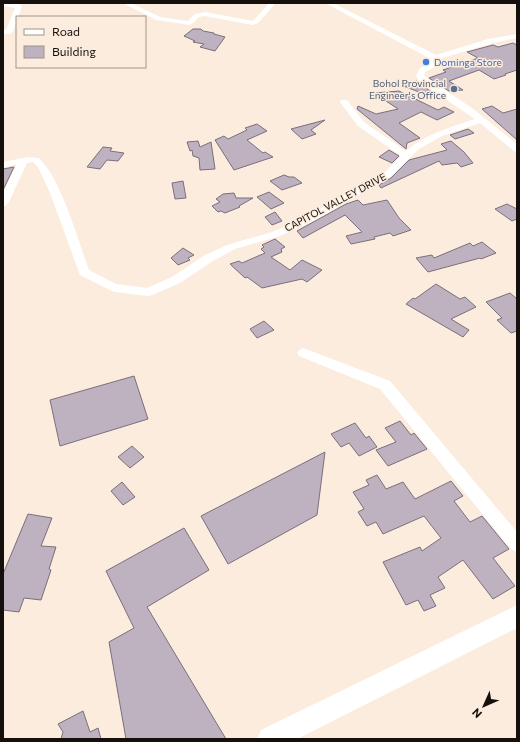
<svg xmlns="http://www.w3.org/2000/svg" width="520" height="742" font-family="Commissioner,sans-serif">
	<style>
		.building { fill: #beb1c0; stroke: #7b6f7d }
		.lines { fill: none; stroke-linecap: round; stroke-linejoin: round }
		.minor { fill: #fff; fill-rule: evenodd }
		.major { fill: #fff; fill-rule: evenodd }
		.shop-dot { fill: #3f7fe0; stroke: #fcecdd; stroke-width: 1.5 }
		.service-dot { fill: #5c6f8a; stroke: #fcecdd; stroke-width: 1.5 }
		.labels { text-anchor: middle; dominant-baseline: central; stroke-width: 3; stroke-linejoin: round; paint-order: stroke }
		.far-shop-label { font-size: 10px; fill: #366cbe; stroke: #fcecdd; text-anchor: start }
		.far-service-label { font-size: 10px; fill: #4e5e75; stroke: #fcecdd; text-anchor: end }
		.far-street-label { font-size: 10px; fill: #15100b; stroke: #fcecdd }
	</style>
	<rect width="100%" height="100%" fill="#fcecdd"/>
	<g class="building">
		<path d="M 193,29 L 201,29 L 203,31 L 214,33 L 214,34 L 225,37 L 215,51 L 200,47 L 204,44 L 193,42 L 195,41 L 184,36 Z"/>
		<path d="M 513,43 L 517,45 L 517,70 L 505,74 L 506,75 L 494,79 L 479,70 L 449,81 L 463,90 L 449,91 L 429,78 L 446,72 L 443,70 L 478,58 L 467,52 L 493,45 L 498,47 Z"/>
		<path d="M 417,81 L 419,83 L 433,93 L 424,94 L 401,85 Z"/>
		<path d="M 399,91 L 438,110 L 444,107 L 454,112 L 437,120 L 421,112 L 399,123 L 420,138 L 407,143 L 406,149 L 357,109 L 358,106 L 376,114 L 398,109 L 374,93 Z"/>
		<path d="M 492,106 L 503,113 L 517,109 L 517,140 L 482,109 Z"/>
		<path d="M 325,120 L 311,130 L 316,134 L 302,139 L 291,129 Z"/>
		<path d="M 257,124 L 267,131 L 247,140 L 263,153 L 265,152 L 273,157 L 234,170 L 215,140 L 224,136 L 228,139 L 247,130 L 245,128 Z"/>
		<path d="M 468,129 L 474,133 L 455,139 L 450,135 Z"/>
		<path d="M 198,141 L 200,147 L 211,142 L 215,169 L 200,170 L 199,158 L 193,156 L 192,150 L 190,151 L 187,142 Z"/>
		<path d="M 451,141 L 464,152 L 473,163 L 461,167 L 457,163 L 442,165 L 439,161 L 381,188 L 379,185 L 391,178 L 409,160 L 447,150 L 441,144 Z"/>
		<path d="M 103,147 L 112,148 L 110,151 L 124,153 L 118,161 L 107,160 L 100,169 L 87,167 Z"/>
		<path d="M 389,150 L 399,156 L 392,163 L 379,157 Z"/>
		<path d="M 14,167 L 3,190 L 3,169 Z"/>
		<path d="M 284,175 L 289,177 L 294,177 L 302,183 L 282,190 L 270,181 Z"/>
		<path d="M 183,181 L 186,198 L 175,199 L 172,183 Z"/>
		<path d="M 269,192 L 284,203 L 271,209 L 257,197 Z"/>
		<path d="M 234,193 L 236,198 L 253,198 L 239,206 L 240,207 L 225,213 L 221,211 L 218,212 L 212,206 L 220,202 L 216,199 L 223,194 Z"/>
		<path d="M 358,200 L 363,205 L 387,200 L 399,218 L 411,230 L 393,236 L 390,233 L 374,237 L 375,239 L 351,244 L 346,236 L 362,232 L 345,215 L 303,238 L 297,231 L 346,204 Z"/>
		<path d="M 507,204 L 517,209 L 517,219 L 512,221 L 495,209 Z"/>
		<path d="M 275,212 L 282,221 L 272,225 L 265,217 Z"/>
		<path d="M 275,239 L 285,247 L 281,249 L 282,252 L 271,257 L 290,270 L 302,260 L 322,270 L 307,282 L 302,279 L 262,288 L 247,277 L 245,278 L 230,264 L 239,261 L 242,263 L 265,253 L 261,249 L 264,247 L 262,245 Z"/>
		<path d="M 482,242 L 496,253 L 481,259 L 480,258 L 428,272 L 416,258 L 432,255 L 434,258 L 470,243 L 473,246 Z"/>
		<path d="M 183,248 L 194,255 L 188,258 L 190,260 L 178,265 L 171,258 Z"/>
		<path d="M 436,284 L 460,299 L 465,297 L 476,307 L 451,319 L 469,330 L 463,337 L 406,304 L 413,298 L 415,299 Z"/>
		<path d="M 510,293 L 517,299 L 517,331 L 511,333 L 497,320 L 502,318 L 486,302 Z"/>
		<path d="M 264,321 L 274,330 L 257,338 L 250,329 Z"/>
		<path d="M 134,376 L 148,419 L 60,446 L 50,400 Z"/>
		<path d="M 400,421 L 411,435 L 414,433 L 427,449 L 388,466 L 376,450 L 396,442 L 385,428 Z"/>
		<path d="M 355,423 L 366,438 L 369,436 L 377,447 L 359,456 L 349,443 L 341,447 L 331,434 Z"/>
		<path d="M 132,446 L 144,457 L 130,468 L 118,457 Z"/>
		<path d="M 325,452 L 317,515 L 228,564 L 201,516 Z"/>
		<path d="M 377,475 L 386,489 L 403,482 L 415,499 L 451,481 L 463,496 L 454,501 L 470,522 L 482,516 L 509,549 L 493,558 L 515,586 L 493,599 L 463,560 L 438,577 L 445,588 L 430,595 L 436,606 L 424,611 L 418,600 L 406,605 L 383,562 L 420,547 L 422,551 L 441,538 L 424,516 L 383,534 L 376,522 L 367,526 L 358,512 L 364,509 L 353,492 L 369,485 L 366,480 Z"/>
		<path d="M 122,482 L 135,497 L 123,505 L 111,491 Z"/>
		<path d="M 28,514 L 52,518 L 41,546 L 56,547 L 49,569 L 51,570 L 41,600 L 24,598 L 19,612 L 3,610 L 3,574 Z"/>
		<path d="M 184,528 L 209,570 L 147,607 L 226,739 L 126,739 L 109,642 L 134,628 L 106,571 Z"/>
		<path d="M 83,711 L 90,732 L 98,728 L 101,739 L 61,739 L 63,732 L 58,724 Z"/>
	</g>
	<g class="lines">
		<g class="minor">
			<path d="M 3,3 L 19,4 L 22,6 L 13,32 L 9,34 L 3,34 L 3,30 L 6,30 L 15,8 L 3,6 Z"/>
			<path d="M 123,3 L 131,3 L 160,17 L 188,21 L 195,14 L 205,12 L 253,21 L 269,3 L 276,3 L 258,23 L 253,25 L 205,16 L 199,17 L 192,24 L 190,25 L 156,20 Z"/>
			<path d="M 325,3 L 333,3 L 436,55 L 488,39 L 517,34 L 517,38 L 493,43 L 439,59 L 437,66 L 425,72 L 424,76 L 472,108 L 517,144 L 517,152 L 514,151 L 480,123 L 442,136 L 419,149 L 390,177 L 317,219 L 280,236 L 235,249 L 213,261 L 180,283 L 152,295 L 148,296 L 114,292 L 80,275 L 50,193 L 38,167 L 33,162 L 27,163 L 8,204 L 3,207 L 3,193 L 17,164 L 3,168 L 3,162 L 28,157 L 39,158 C 61,179 78,240 89,270 L 116,284 L 147,288 L 172,277 L 205,255 L 227,245 L 272,232 L 309,215 L 384,173 L 401,156 L 358,126 L 340,102 L 341,100 L 347,100 L 364,122 L 406,151 C 425,134 451,127 475,119 L 420,82 L 416,76 L 419,69 L 430,63 L 431,59 Z"/>
			<path d="M 303,348 L 390,381 L 517,532 L 517,552 L 511,549 L 380,389 L 299,356 L 297,353 L 299,350 Z"/>
		</g>
		<path class="major" d="M 517,605 L 517,628 L 297,739 L 257,739 L 261,730 Z"/>
	</g>
	<circle class="shop-dot" cx="426" cy="62" r="4"/>
	<circle class="service-dot" cx="454" cy="89" r="4"/>
	<g class="labels">
		<g class="far-shop-label">
			<text x="434" y="62">Dominga Store</text>
		</g>
		<g class="far-service-label">
			<text x="446" y="83">Bohol Provincial<tspan x="446" dy="12">Engineer's Office</tspan></text>
		</g>
		<g class="far-street-label">
			<text transform="translate(335 202) rotate(-28)">CAPITOL VALLEY DRIVE</text>
		</g>
	</g>
	<rect width="520" height="742" fill="none" stroke="#15100b" stroke-width="8"/>
	<rect x="16" y="16" width="130" height="52" fill="#fcecdd" stroke="#a09489"/>
	<rect x="24" y="29" width="20" height="6" fill="#ffffff" stroke="#a09489"/>
	<text x="52" y="36" font-size="12" fill="#15100b">Road</text>
	<rect x="24" y="46" width="20" height="12" fill="#beb1c0" stroke="#a09489"/>
	<text x="52" y="56" font-size="12" fill="#15100b">Building</text>
	<g transform="translate(484 706) rotate(225)" stroke="#fcecdd" stroke-width="3" paint-order="stroke">
	<path d="M0-3L7 15L0 10L-7 15Z" fill="#15100b"/>
	<text y="-6" font-size="11" font-weight="bold" text-anchor="middle" fill="#15100b">N</text>
	</g>
</svg>
